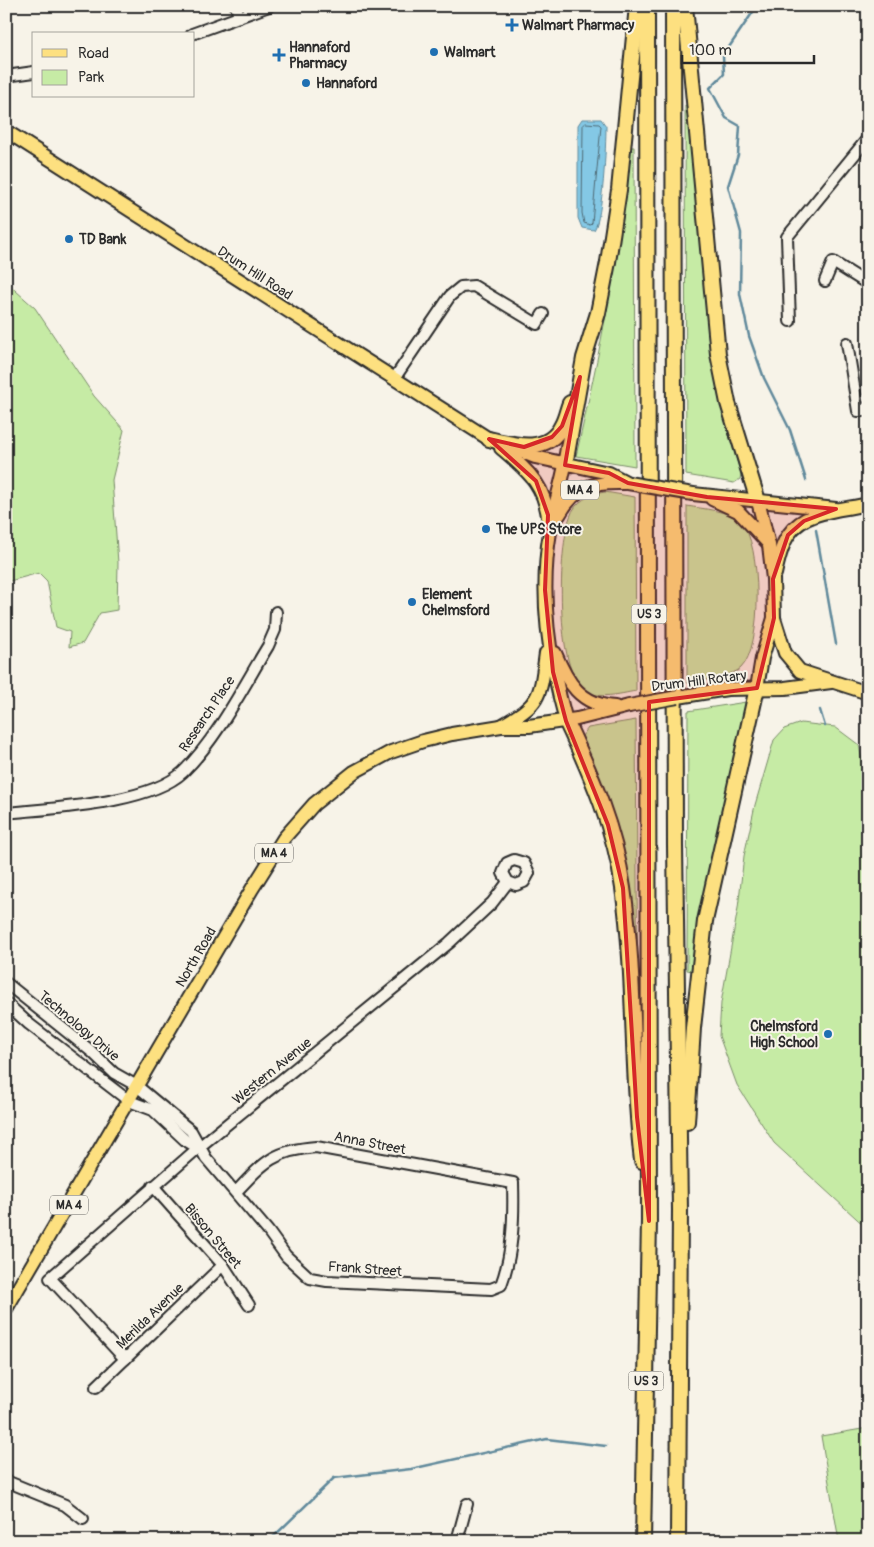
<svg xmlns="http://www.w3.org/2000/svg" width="874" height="1547" font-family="Pangolin,sans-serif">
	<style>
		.green { fill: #c6eba5; stroke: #788b68 }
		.water { fill: #84c8e5; stroke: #60899b }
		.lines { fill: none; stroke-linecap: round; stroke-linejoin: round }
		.shore { stroke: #4f6a75; stroke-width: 1 }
		.stream { stroke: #60899b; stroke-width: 2.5 }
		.minor-casing { stroke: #2b2b2b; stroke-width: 14 }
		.major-casing { stroke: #2b2b2b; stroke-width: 16 }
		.highway-casing { stroke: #2b2b2b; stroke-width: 18 }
		.minor { stroke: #f7f3e8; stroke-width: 10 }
		.major { stroke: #fde080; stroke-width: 12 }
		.highway { stroke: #fde080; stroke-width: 14 }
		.major-bridge-casing { stroke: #2b2b2b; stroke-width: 16; stroke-linecap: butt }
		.major-bridge { stroke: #fde080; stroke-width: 12 }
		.marked { fill: #d62828; fill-opacity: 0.2; stroke: #d62828; stroke-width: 4; stroke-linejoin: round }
		.poi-dot { fill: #1f6fb2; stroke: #f7f3e8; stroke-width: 2 }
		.labels { text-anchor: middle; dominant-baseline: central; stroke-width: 4; stroke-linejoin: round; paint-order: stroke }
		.shield { fill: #f7f3e8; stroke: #686764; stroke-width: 1 }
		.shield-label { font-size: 12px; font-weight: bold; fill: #2b2b2b }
		.poi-label { font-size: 14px; font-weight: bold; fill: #2b2b2b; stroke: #f7f3e8; text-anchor: start }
		.street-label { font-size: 14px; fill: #2b2b2b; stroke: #f7f3e8 }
	</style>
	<rect width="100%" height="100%" fill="#f7f3e8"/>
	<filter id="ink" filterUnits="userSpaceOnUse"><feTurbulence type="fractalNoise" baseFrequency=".02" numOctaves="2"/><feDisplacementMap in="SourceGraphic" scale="10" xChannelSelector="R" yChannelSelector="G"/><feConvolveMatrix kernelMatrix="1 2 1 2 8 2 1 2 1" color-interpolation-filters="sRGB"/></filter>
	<g filter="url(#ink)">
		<g class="green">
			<path d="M 685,105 L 687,106 L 713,369 L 725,421 L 741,474 L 740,479 L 734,483 L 686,475 Z"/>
			<path d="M 630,147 L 634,147 L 635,466 L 576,456 C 599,355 621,251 630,147 Z"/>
			<path d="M 6,282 L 35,308 L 94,396 L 124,430 L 112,480 L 118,563 L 117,610 L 100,613 L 83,643 L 69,647 L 70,632 L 56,627 L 47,581 L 39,573 L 6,582 Z"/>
			<path d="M 605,492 L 635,497 L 636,691 C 619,694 599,700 584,690 C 555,670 558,548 570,517 C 575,501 590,494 605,492 Z"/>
			<path d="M 687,506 C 703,509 728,510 741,522 C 762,543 763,647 741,668 C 731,677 700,681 687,683 Z"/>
			<path d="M 746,702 L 704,890 L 692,971 L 687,970 L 688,711 Z"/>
			<path d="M 636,720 L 638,1025 L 613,818 L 602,783 L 582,736 L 588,728 Z"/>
			<path d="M 801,723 L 835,727 L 859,745 L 868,792 L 868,1229 L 774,1143 L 737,1085 L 719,1036 L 721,1003 L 738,908 L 744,856 L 755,805 L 774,740 L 784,729 Z"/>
			<path d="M 868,1428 L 868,1541 L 839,1541 L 821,1436 Z"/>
		</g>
		<path class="water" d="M 582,119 L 601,119 L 606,126 C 606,144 603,218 594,230 L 582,228 L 578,218 L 578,125 Z"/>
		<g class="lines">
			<path class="shore" d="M 586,123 L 599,124 L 601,126 L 592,223 L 590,225 L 584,223 L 582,213 L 583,126 Z"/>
			<g class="stream">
				<path d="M 757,6 L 723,56 L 724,74 L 710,88 L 726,118 L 740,126 L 738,155 L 728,186 L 741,233 L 740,294 L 749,336 L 764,378 L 790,430 L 806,480"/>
				<path d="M 816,530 L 836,644"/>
				<path d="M 820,710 L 825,726"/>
				<path d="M 269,1541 L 334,1478 L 411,1469 L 547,1439 L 606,1446"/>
			</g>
			<defs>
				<g id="minor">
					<path d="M 236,6 L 239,17"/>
					<path d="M 192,34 L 269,6"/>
					<path d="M 6,76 L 34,72"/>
					<path d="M 825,281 L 833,262 L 868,284"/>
					<path d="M 790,321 L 787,237 L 868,138"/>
					<path d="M 847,343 L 858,411 L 863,411 L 868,407"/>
					<path d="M 394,379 L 450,296 L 461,287 L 474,286 L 537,324 L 543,314"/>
					<path d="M 6,813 C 53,808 149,804 183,772 C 217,739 243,687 268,646 L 275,630 L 276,612"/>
					<path d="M 6,983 L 91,1051 L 114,1073 L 137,1086 L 191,1131 L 206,1158 L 268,1231 L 286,1256 L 310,1278 L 327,1281 L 491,1289 L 501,1285 C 513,1253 514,1218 513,1183 L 316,1147 C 274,1150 263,1163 236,1192"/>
					<path d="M 6,1003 L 29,1024 L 129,1101 L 153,1110 L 185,1140 L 198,1148"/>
					<path d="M 153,1186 L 223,1265 L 249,1305"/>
					<path d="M 125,1359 L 50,1278 L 198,1148 L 449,943 L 492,903 L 508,882 L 516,885 L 524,882 L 529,873 L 524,863 L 514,860 L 507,863 L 503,873 L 508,882"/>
					<path d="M 96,1387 L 223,1265"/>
					<path d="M 6,1481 L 65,1505 L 83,1519"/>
					<path d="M 457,1541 L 467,1504"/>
				</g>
				<g id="major">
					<path d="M 6,131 L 489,439 L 535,457 L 609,473 L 628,483"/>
					<path d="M 501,448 C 529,472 546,485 549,525"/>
					<path d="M 565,465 C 561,487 553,509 550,532 C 539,596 549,659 566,721"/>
					<path d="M 693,494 L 836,509"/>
					<path d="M 712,499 L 738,511 L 768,543"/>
					<path d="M 559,515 C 576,485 592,482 625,483"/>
					<path d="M 775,574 C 778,561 781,545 789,534 C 805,510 843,510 868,504"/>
					<path d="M 774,618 L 785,653 L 800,671 L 868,693"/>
					<path d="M 555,653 C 567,682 580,705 615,707"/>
					<path d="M 757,688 L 762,658 L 774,618 L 773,579 L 769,545 L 758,501"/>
					<path d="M 678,697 L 727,689 L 785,688 L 831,682"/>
					<path d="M 501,726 C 541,703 540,698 546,653"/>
					<path d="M 6,1309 L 252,889 L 284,838 L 314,804 L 354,772 L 391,752 L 423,741 L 452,734 L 501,726 L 529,726 L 577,719 L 629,706"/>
				</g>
				<g id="highway">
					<path d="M 673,6 L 675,846 L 680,1210 L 678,1541"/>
					<path d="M 685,6 L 718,354 L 728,403 L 758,501"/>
					<path d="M 489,439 C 514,445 548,455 562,425 C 566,418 567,410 570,403"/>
					<path d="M 565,465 L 584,358 L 598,313 L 608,262 L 619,190 L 637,6"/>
					<path d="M 566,721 C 591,774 615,829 623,888 C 636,978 631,1070 642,1161"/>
					<path d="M 687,1122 L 693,1028 L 705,921 L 757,688"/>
					<path d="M 643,1541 L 649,1221 L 647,6"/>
				</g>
			</defs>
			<use href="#minor" class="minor-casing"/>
			<use href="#major" class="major-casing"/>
			<use href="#highway" class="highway-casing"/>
			<use href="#minor" class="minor"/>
			<use href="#major" class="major"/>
			<use href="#highway" class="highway"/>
			<defs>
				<g id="major-bridge">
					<path d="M 628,483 L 693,494"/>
					<path d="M 629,706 L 678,697"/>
				</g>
			</defs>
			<use href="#major-bridge" class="major-bridge-casing"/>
			<use href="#major-bridge" class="major-bridge"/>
		</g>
	</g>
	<path class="marked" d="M 580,377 L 565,465 L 609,473 L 628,483 L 707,497 L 836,509 L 804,521 L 788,535 L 773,579 L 774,618 L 757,688 L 649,702 L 649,1221 L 637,1117 L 623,888 L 608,825 L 566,721 L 553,672 L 545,590 L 548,515 L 536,481 L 489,439 L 524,447 L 552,437 L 562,426 Z"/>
	<g class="poi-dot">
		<path d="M509.5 17.5h5v5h5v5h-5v5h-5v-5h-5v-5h5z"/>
		<circle cx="434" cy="52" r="5"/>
		<path d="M276.5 47.5h5v5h5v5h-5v5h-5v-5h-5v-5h5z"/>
		<circle cx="306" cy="83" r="5"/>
		<circle cx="69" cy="239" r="5"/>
		<circle cx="486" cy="529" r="5"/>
		<circle cx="412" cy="602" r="5"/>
		<circle cx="828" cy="1034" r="5"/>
	</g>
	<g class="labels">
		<g class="shield">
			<rect x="561" y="480.5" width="38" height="19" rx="4"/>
			<rect x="631.5" y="604.5" width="35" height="19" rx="4"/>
			<rect x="255" y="843.5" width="38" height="19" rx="4"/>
			<rect x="50" y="1195.5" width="38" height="19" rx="4"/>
			<rect x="628.5" y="1371.5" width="35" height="19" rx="4"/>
		</g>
		<g class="shield-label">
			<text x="580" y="490">MA 4</text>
			<text x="649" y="614">US 3</text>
			<text x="274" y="853">MA 4</text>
			<text x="69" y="1205">MA 4</text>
			<text x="646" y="1381">US 3</text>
		</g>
		<g class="poi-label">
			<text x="522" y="25">Walmart Pharmacy</text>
			<text x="289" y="47">Hannaford<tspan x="289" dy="16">Pharmacy</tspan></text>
			<text x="444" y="52">Walmart</text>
			<text x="316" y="83">Hannaford</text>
			<text x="79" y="239">TD Bank</text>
			<text x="496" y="529">The UPS Store</text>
			<text x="422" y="594">Element<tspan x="422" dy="16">Chelmsford</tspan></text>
			<text x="818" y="1026" text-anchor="end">Chelmsford<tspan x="818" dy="16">High School</tspan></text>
		</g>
		<g class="street-label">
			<text transform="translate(255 273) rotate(33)">Drum Hill Road</text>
			<text transform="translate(699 681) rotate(-7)">Drum Hill Rotary</text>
			<text transform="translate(207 714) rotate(-56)">Research Place</text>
			<text transform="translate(196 957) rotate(-60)">North Road</text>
			<text transform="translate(79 1026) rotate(40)">Technology Drive</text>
			<text transform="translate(272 1071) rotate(-39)">Western Avenue</text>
			<text transform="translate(370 1143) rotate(11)">Anna Street</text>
			<text transform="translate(213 1236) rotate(50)">Bisson Street</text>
			<text transform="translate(365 1269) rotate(4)">Frank Street</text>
			<text transform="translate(150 1316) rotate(-44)">Merilda Avenue</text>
		</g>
	</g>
	<rect width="874" height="1547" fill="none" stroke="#f7f3e8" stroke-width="25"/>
	<rect x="12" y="12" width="849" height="1522" fill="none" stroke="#2b2b2b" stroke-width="2" filter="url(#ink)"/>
	<rect x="32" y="32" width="162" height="65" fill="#f7f3e8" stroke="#a5a39c"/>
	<rect x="42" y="49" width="25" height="8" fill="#fde080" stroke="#a5a39c"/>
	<text x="78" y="58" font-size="15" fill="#2b2b2b">Road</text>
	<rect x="42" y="70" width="25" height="15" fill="#c6eba5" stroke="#a5a39c"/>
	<text x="78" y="82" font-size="15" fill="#2b2b2b">Park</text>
	<path d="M682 55v8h132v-8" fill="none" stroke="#2b2b2b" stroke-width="2.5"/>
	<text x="689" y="55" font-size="15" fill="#2b2b2b" stroke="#f7f3e8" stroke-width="4" paint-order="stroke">100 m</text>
</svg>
